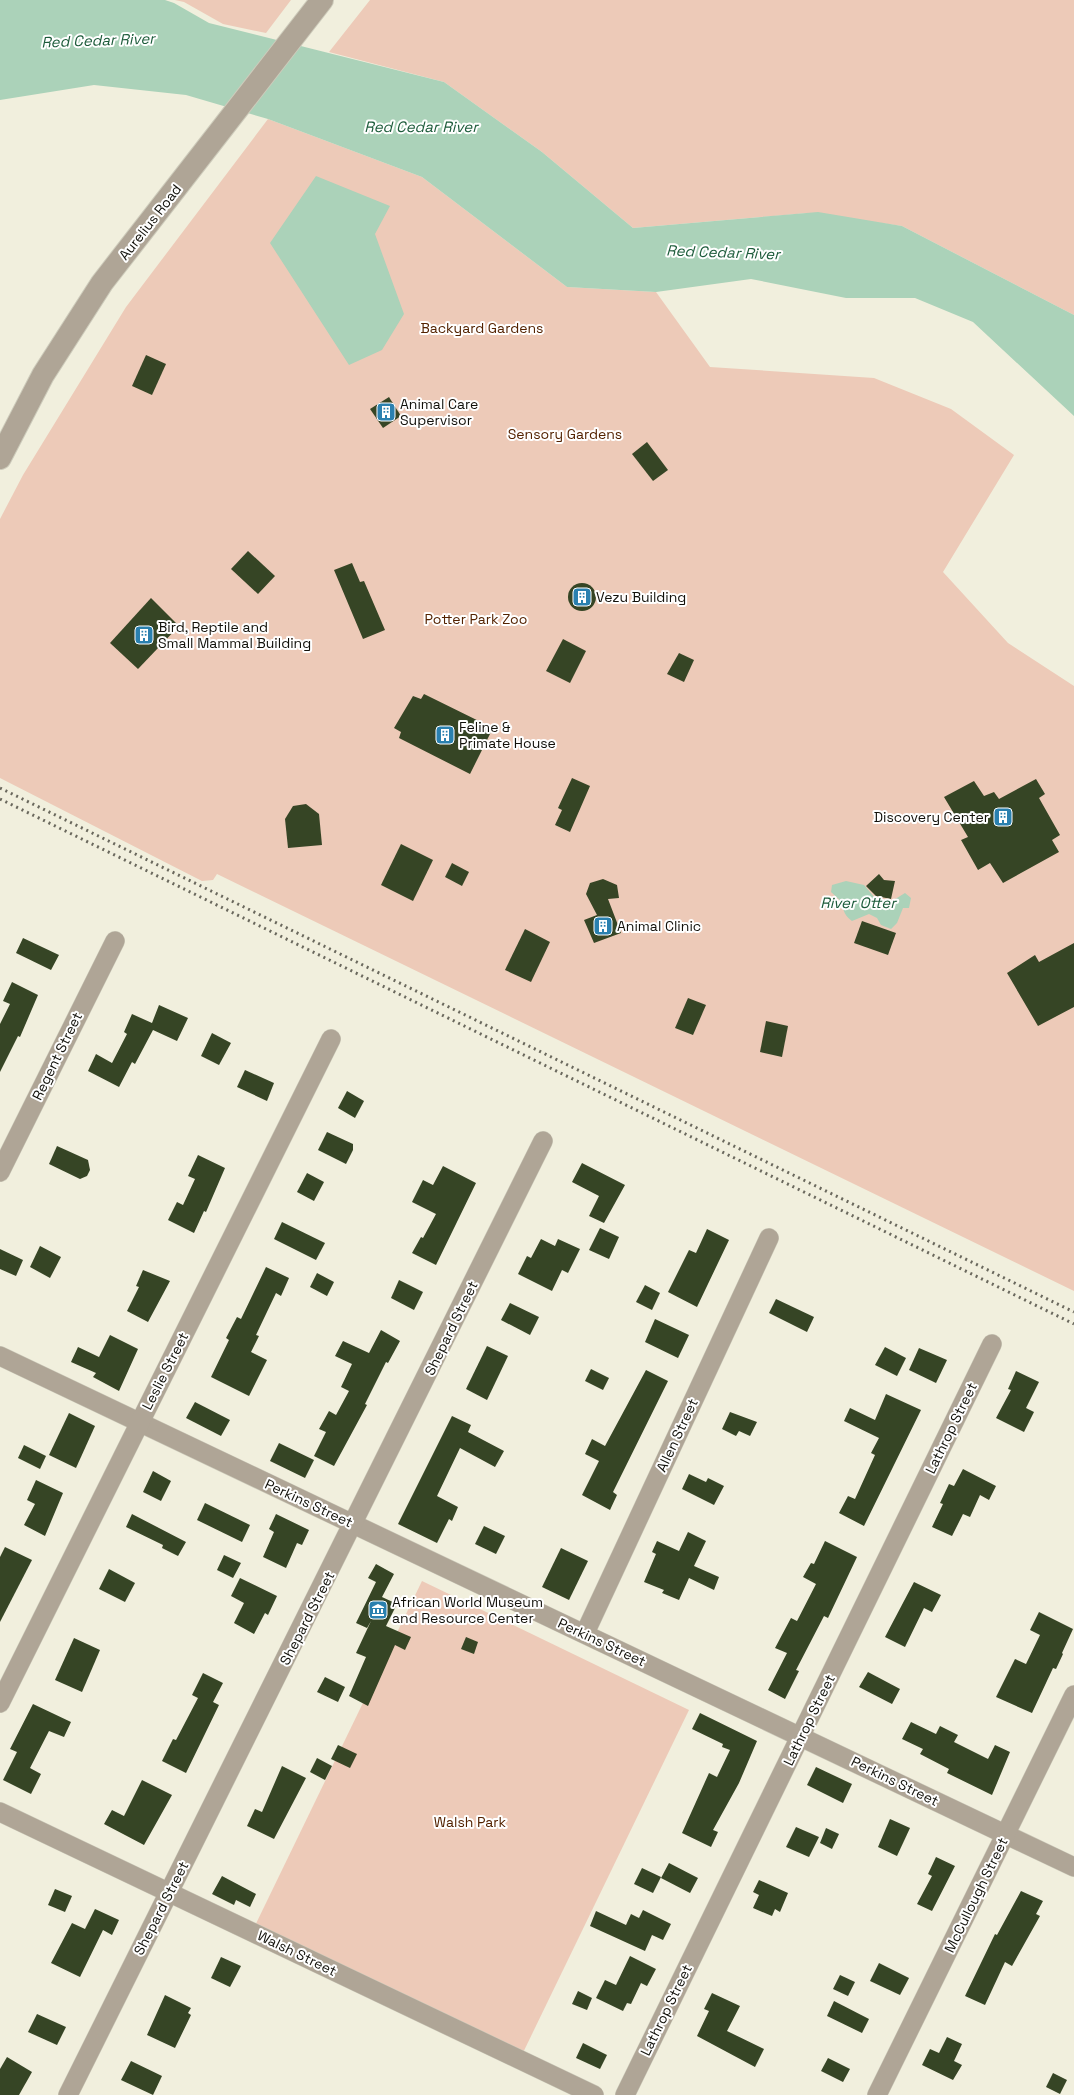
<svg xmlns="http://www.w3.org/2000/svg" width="1074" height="2095" font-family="'Space Grotesk',sans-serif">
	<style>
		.green { fill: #edcab8 }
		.water { fill: #abd2b9 }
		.building { fill: #364525 }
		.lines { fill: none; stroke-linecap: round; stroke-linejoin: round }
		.minor-casing { stroke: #cdcbbb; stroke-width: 20 }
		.tertiary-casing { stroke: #cdcbbb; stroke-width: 24 }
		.minor { stroke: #afa596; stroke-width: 19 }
		.tertiary { stroke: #afa596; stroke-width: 22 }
		.rail { stroke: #6a685d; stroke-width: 3; stroke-dasharray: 2 4; stroke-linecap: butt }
		.labels { text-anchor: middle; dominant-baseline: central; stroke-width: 4; stroke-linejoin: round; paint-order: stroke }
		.street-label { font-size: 14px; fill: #11100a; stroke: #fff }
		.park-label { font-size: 14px; fill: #532200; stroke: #fff }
		.poi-label { font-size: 14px; fill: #11100a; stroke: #fff; text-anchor: start }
		.water-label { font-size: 15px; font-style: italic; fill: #1c5b3a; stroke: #fff }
	</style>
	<rect width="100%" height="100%" fill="#f1efdd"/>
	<g class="green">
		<path d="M 175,0 L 291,0 L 266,33 L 223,24 L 184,2 Z"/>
		<path d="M 370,0 L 1074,0 L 1074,315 L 902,226 L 808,213 L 633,228 L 542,152 L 444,82 L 329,52 Z"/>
		<path d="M 268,119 L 422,177 L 567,287 L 656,292 L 710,367 L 874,378 L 951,409 L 1014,455 L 943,572 L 1008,643 L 1074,686 L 1074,1291 L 217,874 L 213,880 L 202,881 L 0,778 L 0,519 L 23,475 L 126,307 Z"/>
		<path d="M 422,1581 L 689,1710 L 518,2063 L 251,1934 Z"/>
	</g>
	<g class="water">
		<path d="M 0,0 L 165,0 L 174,3 L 209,23 L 444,82 L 542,152 L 633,228 L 818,212 L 902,226 L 1074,315 L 1074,416 L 973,322 L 915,298 L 846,298 L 751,279 L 656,292 L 567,287 L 422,177 L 268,119 L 186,95 L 94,85 L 0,100 Z"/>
		<path d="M 316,176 L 390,206 L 375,234 L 404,314 L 382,350 L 349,365 L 270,243 Z"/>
		<path d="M 846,881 L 864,885 L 875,898 L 892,901 L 905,893 L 911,898 L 909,908 L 903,908 L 897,923 L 891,929 L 881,925 L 877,918 L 869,914 L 852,921 C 846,917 842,910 843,903 L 831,892 L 832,885 Z"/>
	</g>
	<g class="building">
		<path d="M 146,355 L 166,364 L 152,395 L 132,386 Z"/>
		<path d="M 389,397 L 401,416 L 383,428 L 370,409 Z"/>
		<path d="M 647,442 L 668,470 L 653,481 L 632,454 Z"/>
		<path d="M 248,551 L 275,576 L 258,594 L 231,569 Z"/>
		<path d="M 352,563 L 360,582 L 364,581 L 385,630 L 363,639 L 334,570 Z"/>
		<circle cx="582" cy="597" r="14"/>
		<path d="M 151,598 L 179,626 L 138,669 L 110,643 Z"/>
		<path d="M 563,639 L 586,651 L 570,683 L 546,671 Z"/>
		<path d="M 679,653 L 694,660 L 684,682 L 667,674 Z"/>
		<path d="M 424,694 L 493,728 L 470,774 L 399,738 L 401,732 L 394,728 L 413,696 L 421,699 Z"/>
		<path d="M 572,778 L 590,786 L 570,832 L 555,825 L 562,810 L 558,808 Z"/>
		<path d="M 1036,779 L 1045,794 L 1039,798 L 1060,835 L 1052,840 L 1059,852 L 1003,883 L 990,863 L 978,870 L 961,840 L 968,837 L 944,797 L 974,781 L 984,796 L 994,792 L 999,799 Z"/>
		<path d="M 306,804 L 319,814 L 322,845 L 288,848 L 285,819 L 293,806 Z"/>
		<path d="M 401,844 L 433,860 L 413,901 L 381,885 Z"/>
		<path d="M 452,863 L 469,872 L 462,886 L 445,877 Z"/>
		<path d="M 879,874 L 884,880 L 895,881 L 891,899 L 876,896 L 866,886 Z"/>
		<path d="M 603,879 L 617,885 L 619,898 L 608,899 L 621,933 L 594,943 L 584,920 L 597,915 L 586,894 L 590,883 Z"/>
		<path d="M 862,921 L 896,933 L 888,955 L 854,943 Z"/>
		<path d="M 525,929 L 550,942 L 531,982 L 505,970 Z"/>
		<path d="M 23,938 L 59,955 L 51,970 L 16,953 Z"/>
		<path d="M 1074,943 L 1074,1007 L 1038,1026 L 1007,973 L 1035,955 L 1039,962 Z"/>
		<path d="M 12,982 L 38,995 L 20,1037 L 18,1036 L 0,1072 L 0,1024 L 10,1004 L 3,1001 Z"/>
		<path d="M 688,998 L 706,1005 L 693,1035 L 675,1028 Z"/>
		<path d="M 159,1005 L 188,1018 L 177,1041 L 153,1030 L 135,1064 L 132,1062 L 119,1087 L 88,1071 L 96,1054 L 112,1063 L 127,1034 L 124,1032 L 132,1014 L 152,1023 Z"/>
		<path d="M 766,1021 L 788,1026 L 782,1057 L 760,1052 Z"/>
		<path d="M 212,1033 L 231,1043 L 219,1065 L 201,1056 Z"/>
		<path d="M 245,1070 L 274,1083 L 267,1101 L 237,1087 Z"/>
		<path d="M 347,1091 L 364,1101 L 355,1118 L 338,1108 Z"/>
		<path d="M 327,1132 L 353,1144 L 353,1150 L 346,1164 L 318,1150 Z"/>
		<path d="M 57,1146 L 88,1160 L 90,1170 L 87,1176 L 80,1179 L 49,1164 Z"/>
		<path d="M 198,1155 L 225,1168 L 206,1212 L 204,1211 L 194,1233 L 168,1220 L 177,1202 L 183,1205 L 195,1179 L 188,1176 Z"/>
		<path d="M 582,1163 L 625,1185 L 604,1223 L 589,1216 L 599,1196 L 572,1182 Z"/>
		<path d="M 443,1166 L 476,1183 L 436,1265 L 412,1253 L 421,1237 L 423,1238 L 436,1214 L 412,1202 L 423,1180 L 433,1185 Z"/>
		<path d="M 307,1173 L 324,1182 L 314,1201 L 297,1192 Z"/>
		<path d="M 282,1222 L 325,1243 L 316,1260 L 274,1239 Z"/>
		<path d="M 600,1228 L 619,1237 L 609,1259 L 589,1250 Z"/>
		<path d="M 707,1229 L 729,1240 L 697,1307 L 668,1292 L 689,1250 L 696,1253 Z"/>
		<path d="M 541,1239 L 555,1246 L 558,1239 L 580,1249 L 568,1273 L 562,1270 L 552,1291 L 518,1274 L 527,1256 L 531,1258 Z"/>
		<path d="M 40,1246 L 61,1257 L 50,1278 L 30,1267 Z"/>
		<path d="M 0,1249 L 23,1260 L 16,1276 L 0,1269 Z"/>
		<path d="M 266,1267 L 289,1278 L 281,1296 L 276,1293 L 256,1335 L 259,1336 L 251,1352 L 267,1360 L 249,1396 L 211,1377 L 229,1340 L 226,1338 L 237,1317 L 241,1319 Z"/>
		<path d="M 143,1270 L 170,1281 L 148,1322 L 127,1311 L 139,1287 L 136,1286 Z"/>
		<path d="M 317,1273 L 334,1282 L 327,1296 L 310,1287 Z"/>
		<path d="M 399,1280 L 423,1292 L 414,1310 L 391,1298 Z"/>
		<path d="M 645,1285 L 660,1293 L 652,1310 L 636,1302 Z"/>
		<path d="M 776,1299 L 814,1317 L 807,1332 L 769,1313 Z"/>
		<path d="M 510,1303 L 539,1317 L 530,1335 L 501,1320 Z"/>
		<path d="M 655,1319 L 689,1335 L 678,1358 L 645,1342 Z"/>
		<path d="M 381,1330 L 400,1341 L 388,1363 L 386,1362 L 365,1404 L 367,1405 L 334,1466 L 314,1456 L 326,1432 L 319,1429 L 329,1411 L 336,1415 L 349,1391 L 341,1387 L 352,1364 L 335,1356 L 343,1341 L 369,1353 Z"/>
		<path d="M 110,1335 L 138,1349 L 119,1391 L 93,1377 L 96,1373 L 71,1362 L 78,1347 L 99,1357 Z"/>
		<path d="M 487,1346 L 508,1356 L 487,1400 L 466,1389 Z"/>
		<path d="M 885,1347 L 906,1358 L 897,1376 L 875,1365 Z"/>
		<path d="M 919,1348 L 947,1360 L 936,1383 L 909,1370 Z"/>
		<path d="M 591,1369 L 609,1378 L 603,1390 L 585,1381 Z"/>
		<path d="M 646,1370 L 668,1381 L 613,1492 L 617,1495 L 610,1510 L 582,1495 L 599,1461 L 585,1454 L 592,1439 L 605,1446 Z"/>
		<path d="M 1016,1371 L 1039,1382 L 1026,1408 L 1034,1412 L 1024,1432 L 996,1418 L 1011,1390 L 1008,1389 Z"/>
		<path d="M 886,1394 L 921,1410 L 864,1526 L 839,1513 L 848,1496 L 855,1499 L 875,1455 L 871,1453 L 879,1438 L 844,1421 L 850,1408 L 875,1420 Z"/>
		<path d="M 195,1402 L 230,1420 L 221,1436 L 186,1418 Z"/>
		<path d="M 730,1412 L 757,1422 L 750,1436 L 739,1431 L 736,1436 L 722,1429 Z"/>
		<path d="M 69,1413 L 95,1426 L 76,1468 L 49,1455 Z"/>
		<path d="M 452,1416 L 471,1425 L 468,1432 L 504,1451 L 495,1467 L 460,1448 L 437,1496 L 458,1507 L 452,1521 L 449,1519 L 437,1543 L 398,1524 Z"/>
		<path d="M 279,1443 L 314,1460 L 305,1478 L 270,1461 Z"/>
		<path d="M 24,1445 L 46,1456 L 40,1469 L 18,1458 Z"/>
		<path d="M 963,1469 L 996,1486 L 989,1500 L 980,1495 L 970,1517 L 963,1514 L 952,1536 L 932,1527 L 943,1504 L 940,1503 L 949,1484 L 954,1486 Z"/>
		<path d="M 153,1471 L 171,1481 L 161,1501 L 143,1492 Z"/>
		<path d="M 689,1474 L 706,1482 L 708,1478 L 724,1486 L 714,1505 L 682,1489 Z"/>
		<path d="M 36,1480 L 63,1493 L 45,1536 L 24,1525 L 35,1504 L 27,1500 Z"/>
		<path d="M 205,1503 L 250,1525 L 242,1542 L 197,1520 Z"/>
		<path d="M 132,1514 L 186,1542 L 178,1556 L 162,1548 L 163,1545 L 126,1527 Z"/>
		<path d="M 276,1514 L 309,1530 L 302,1545 L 297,1543 L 286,1568 L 263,1557 L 274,1532 L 269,1529 Z"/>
		<path d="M 484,1526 L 505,1536 L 496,1554 L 475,1544 Z"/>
		<path d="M 688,1532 L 706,1541 L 694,1566 L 719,1577 L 714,1590 L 689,1578 L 679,1600 L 662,1593 L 664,1590 L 644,1582 L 656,1554 L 652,1552 L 657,1541 L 679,1551 Z"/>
		<path d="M 825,1541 L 857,1557 L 828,1618 L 824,1616 L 796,1670 L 799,1671 L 785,1699 L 768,1690 L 787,1653 L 775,1648 L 791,1618 L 797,1621 L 816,1584 L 803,1577 L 811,1563 L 814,1564 Z"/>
		<path d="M 5,1547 L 32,1560 L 0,1622 L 0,1557 Z"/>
		<path d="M 561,1548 L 588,1561 L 569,1600 L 542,1587 Z"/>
		<path d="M 224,1555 L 241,1563 L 233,1578 L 217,1570 Z"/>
		<path d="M 376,1564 L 394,1574 L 382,1597 L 397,1604 L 386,1626 L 411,1637 L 405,1650 L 395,1645 L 368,1706 L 349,1696 L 366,1657 L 356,1653 L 371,1621 L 367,1628 L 356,1623 L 376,1582 L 368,1578 Z"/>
		<path d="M 109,1569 L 135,1583 L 125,1602 L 99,1589 Z"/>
		<path d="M 240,1578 L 277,1596 L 268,1615 L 265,1613 L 254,1634 L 234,1623 L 244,1603 L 231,1596 Z"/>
		<path d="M 914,1582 L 941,1595 L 932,1612 L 924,1608 L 905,1647 L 885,1637 Z"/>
		<path d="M 1039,1612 L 1073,1629 L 1062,1653 L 1063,1654 L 1056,1669 L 1053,1668 L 1032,1713 L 996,1697 L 1015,1659 L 1026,1664 L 1040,1635 L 1030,1630 Z"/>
		<path d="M 466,1637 L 478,1642 L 474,1654 L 461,1649 Z"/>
		<path d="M 74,1638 L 100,1650 L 82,1692 L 55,1680 Z"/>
		<path d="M 868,1672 L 900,1689 L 892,1704 L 859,1687 Z"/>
		<path d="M 203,1673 L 223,1683 L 213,1702 L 219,1705 L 186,1773 L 162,1761 L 173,1739 L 176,1740 L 198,1698 L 192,1695 Z"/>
		<path d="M 325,1677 L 345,1687 L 338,1702 L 317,1692 Z"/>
		<path d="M 33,1704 L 71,1722 L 64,1737 L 49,1731 L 30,1768 L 41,1774 L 31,1794 L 3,1780 L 17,1752 L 10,1749 Z"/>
		<path d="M 700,1713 L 757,1741 L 739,1783 L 713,1830 L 718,1832 L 711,1847 L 682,1833 L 709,1773 L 717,1777 L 730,1750 L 722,1747 L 723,1744 L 692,1729 Z"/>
		<path d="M 911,1722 L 936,1734 L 940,1726 L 958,1735 L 954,1742 L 988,1759 L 995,1745 L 1010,1752 L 992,1795 L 947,1773 L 949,1769 L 920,1754 L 923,1749 L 902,1739 Z"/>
		<path d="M 338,1745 L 357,1754 L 350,1768 L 331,1759 Z"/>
		<path d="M 317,1758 L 332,1766 L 325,1780 L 310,1772 Z"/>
		<path d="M 282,1766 L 306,1778 L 274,1839 L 247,1826 L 255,1809 L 262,1812 Z"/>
		<path d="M 816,1767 L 852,1784 L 843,1803 L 807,1785 Z"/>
		<path d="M 142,1780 L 172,1795 L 144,1845 L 104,1824 L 112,1810 L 124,1816 Z"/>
		<path d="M 890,1819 L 910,1828 L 897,1856 L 878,1847 Z"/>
		<path d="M 796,1827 L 819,1837 L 809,1857 L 786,1847 Z"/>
		<path d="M 826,1828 L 839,1834 L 832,1849 L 820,1843 Z"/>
		<path d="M 936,1857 L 955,1866 L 932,1911 L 917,1904 L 932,1876 L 928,1874 Z"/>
		<path d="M 669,1863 L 698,1878 L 690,1893 L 661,1878 Z"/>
		<path d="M 642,1868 L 661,1877 L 653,1893 L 634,1884 Z"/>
		<path d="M 222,1876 L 256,1894 L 250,1907 L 236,1900 L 234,1905 L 212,1894 Z"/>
		<path d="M 759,1880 L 788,1893 L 780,1912 L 775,1909 L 772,1916 L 753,1908 L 759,1895 L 753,1892 Z"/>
		<path d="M 55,1889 L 72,1896 L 65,1912 L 48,1905 Z"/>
		<path d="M 1021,1891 L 1043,1901 L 1036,1914 L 1040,1916 L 1012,1966 L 1005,1962 L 985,2005 L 965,1996 L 995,1934 L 997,1935 Z"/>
		<path d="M 95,1909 L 119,1920 L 112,1935 L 103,1930 L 80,1977 L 51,1963 L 72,1923 L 85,1929 Z"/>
		<path d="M 643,1910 L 671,1924 L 663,1940 L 652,1935 L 645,1951 L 590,1926 L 596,1911 L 626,1925 L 631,1914 L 639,1918 Z"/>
		<path d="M 630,1956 L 656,1969 L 647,1986 L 641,1983 L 631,2004 L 627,2003 L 623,2011 L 596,1998 L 605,1980 L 616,1985 Z"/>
		<path d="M 221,1957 L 241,1966 L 230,1987 L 211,1978 Z"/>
		<path d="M 879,1963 L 909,1978 L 900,1995 L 870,1981 Z"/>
		<path d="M 840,1975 L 855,1982 L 848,1996 L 833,1989 Z"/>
		<path d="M 578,1991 L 592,1998 L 587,2010 L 572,2004 Z"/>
		<path d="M 712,1993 L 740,2006 L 727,2031 L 764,2049 L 755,2067 L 697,2036 L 709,2011 L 704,2009 Z"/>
		<path d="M 165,1995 L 191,2008 L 188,2013 L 191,2015 L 175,2048 L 147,2035 Z"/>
		<path d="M 834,2001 L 869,2019 L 862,2033 L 827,2016 Z"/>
		<path d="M 37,2014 L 66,2027 L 57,2045 L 28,2032 Z"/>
		<path d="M 947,2037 L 962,2044 L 954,2061 L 962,2065 L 953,2080 L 922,2065 L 930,2049 L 939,2053 Z"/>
		<path d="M 583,2043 L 607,2055 L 600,2069 L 576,2058 Z"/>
		<path d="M 7,2057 L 32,2072 L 19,2095 L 0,2095 L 0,2069 Z"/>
		<path d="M 828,2058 L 850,2069 L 843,2082 L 821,2071 Z"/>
		<path d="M 131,2061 L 162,2076 L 153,2095 L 121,2080 Z"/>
		<path d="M 1053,2073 L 1067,2080 L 1060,2094 L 1046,2087 Z"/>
	</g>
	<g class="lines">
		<defs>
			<g id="minor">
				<path d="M 0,1172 L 115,941"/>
				<path d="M 0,1356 L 1074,1867"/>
				<path d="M 585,1633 L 769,1238"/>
				<path d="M 0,1703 L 331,1039"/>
				<path d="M 0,1812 L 594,2095"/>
				<path d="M 68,2095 L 543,1141"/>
				<path d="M 625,2095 L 992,1344"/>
				<path d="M 877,2095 L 1074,1695"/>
			</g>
			<path id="tertiary" d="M 0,458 L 43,375 L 102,283 L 322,0"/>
		</defs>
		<use href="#minor" class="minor-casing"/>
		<use href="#tertiary" class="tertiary-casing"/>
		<use href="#minor" class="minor"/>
		<use href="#tertiary" class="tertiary"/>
		<g class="rail">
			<path d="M 0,788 L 1074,1312"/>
			<path d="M 0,799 L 1074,1324"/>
		</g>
	</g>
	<defs>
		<symbol id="building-square" viewBox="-11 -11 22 22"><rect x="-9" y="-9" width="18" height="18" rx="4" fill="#2a80af" stroke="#fff"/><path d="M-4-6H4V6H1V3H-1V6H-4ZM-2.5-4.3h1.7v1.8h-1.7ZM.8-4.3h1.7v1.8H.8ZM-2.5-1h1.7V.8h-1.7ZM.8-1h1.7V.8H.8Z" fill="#fff"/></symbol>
		<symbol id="museum-square" viewBox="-11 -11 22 22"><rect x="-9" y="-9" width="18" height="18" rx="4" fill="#2a80af" stroke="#fff"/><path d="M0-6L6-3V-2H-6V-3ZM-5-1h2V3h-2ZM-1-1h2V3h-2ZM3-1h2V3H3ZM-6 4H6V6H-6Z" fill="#fff"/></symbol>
	</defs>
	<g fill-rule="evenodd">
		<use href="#building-square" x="375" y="401" width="22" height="22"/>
		<use href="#building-square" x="571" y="586" width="22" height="22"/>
		<use href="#building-square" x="133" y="624" width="22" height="22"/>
		<use href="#building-square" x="434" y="724" width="22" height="22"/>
		<use href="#building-square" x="992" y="806" width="22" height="22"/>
		<use href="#building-square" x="592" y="915" width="22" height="22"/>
		<use href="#museum-square" x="367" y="1599" width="22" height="22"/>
	</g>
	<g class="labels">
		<g class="street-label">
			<text transform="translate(150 222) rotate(-52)">Aurelius Road</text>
			<text transform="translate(57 1056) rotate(-64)">Regent Street</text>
			<text transform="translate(451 1328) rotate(-64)">Shepard Street</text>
			<text transform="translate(165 1371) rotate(-63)">Leslie Street</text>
			<text transform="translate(951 1428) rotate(-64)">Lathrop Street</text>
			<text transform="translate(677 1435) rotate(-65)">Allen Street</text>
			<text transform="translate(309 1503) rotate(25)">Perkins Street</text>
			<text transform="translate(307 1618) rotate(-63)">Shepard Street</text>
			<text transform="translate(602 1642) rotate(25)">Perkins Street</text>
			<text transform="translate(809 1720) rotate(-64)">Lathrop Street</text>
			<text transform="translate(895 1781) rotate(26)">Perkins Street</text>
			<text transform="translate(976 1895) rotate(-64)">McCullough Street</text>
			<text transform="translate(161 1908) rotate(-63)">Shepard Street</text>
			<text transform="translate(297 1953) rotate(26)">Walsh Street</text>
			<text transform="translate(666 2010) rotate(-64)">Lathrop Street</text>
		</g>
		<g class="park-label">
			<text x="482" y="328">Backyard Gardens</text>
			<text x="565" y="434">Sensory Gardens</text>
			<text x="476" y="619">Potter Park Zoo</text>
			<text x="470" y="1822">Walsh Park</text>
		</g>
		<g class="poi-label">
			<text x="400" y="404">Animal Care<tspan x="400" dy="16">Supervisor</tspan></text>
			<text x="596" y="597">Vezu Building</text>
			<text x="158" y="627">Bird, Reptile and<tspan x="158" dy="16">Small Mammal Building</tspan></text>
			<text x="459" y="727">Feline &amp;<tspan x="459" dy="16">Primate House</tspan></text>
			<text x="989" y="817" text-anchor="end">Discovery Center</text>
			<text x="617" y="926">Animal Clinic</text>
			<text x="392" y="1602">African World Museum<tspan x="392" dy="16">and Resource Center</tspan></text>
		</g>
		<g class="water-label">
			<text transform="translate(98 40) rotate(-2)">Red Cedar River</text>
			<text x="421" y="126">Red Cedar River</text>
			<text transform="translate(723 252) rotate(2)">Red Cedar River</text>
			<text x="858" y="902">River Otter</text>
		</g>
	</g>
</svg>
